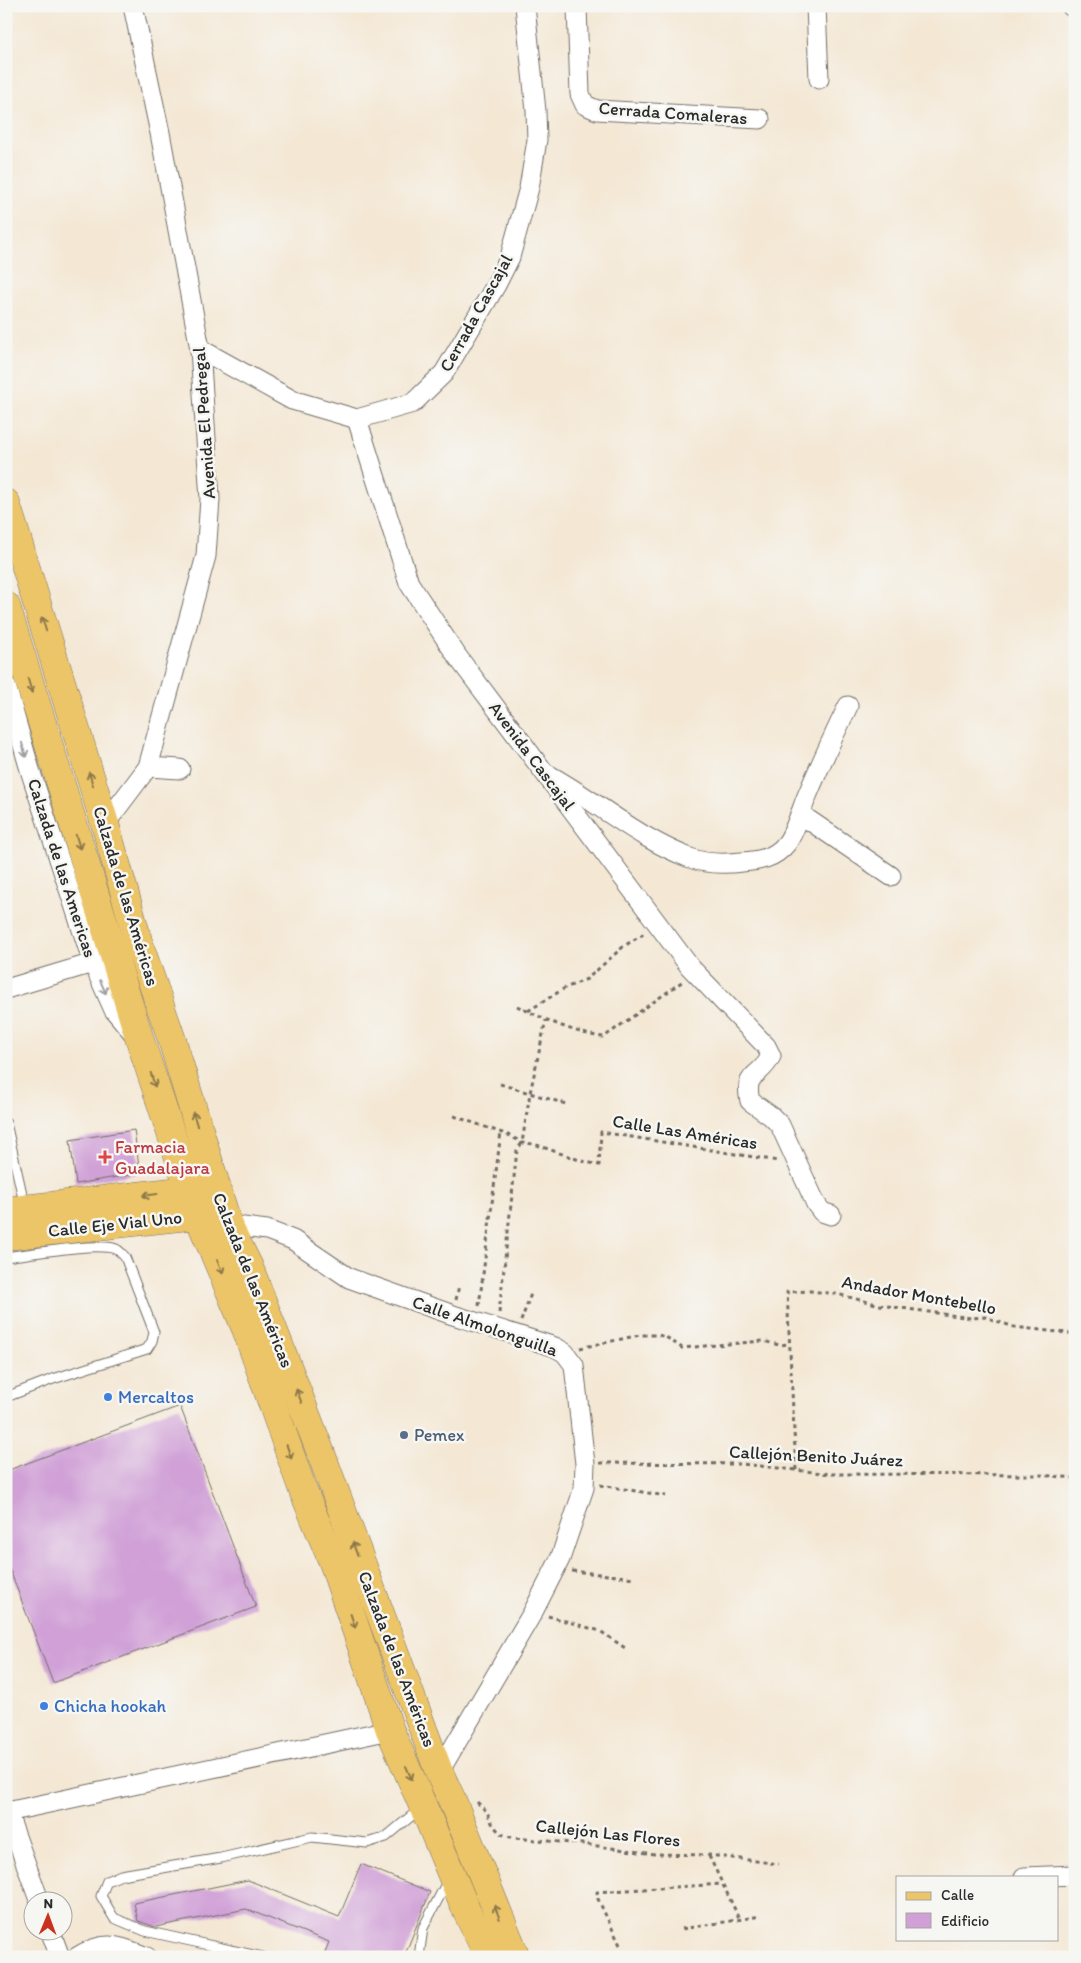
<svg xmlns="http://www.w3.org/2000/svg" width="1081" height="1963" font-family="Itim,sans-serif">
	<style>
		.building { fill: #d0a0d7 }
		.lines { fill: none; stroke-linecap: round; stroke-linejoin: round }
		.lane-casing { stroke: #716d66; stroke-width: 11 }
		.street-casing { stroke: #716d66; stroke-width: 21 }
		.primary-casing { stroke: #716d66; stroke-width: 29 }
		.path { stroke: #716d66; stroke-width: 3; stroke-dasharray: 4 4; stroke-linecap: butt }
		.lane { stroke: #fff; stroke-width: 9 }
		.street { stroke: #fff; stroke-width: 19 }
		.primary { stroke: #edc569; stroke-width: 28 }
		.oneway { stroke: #8c784a }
		.oneway2 { stroke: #a0a0a0 }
		.health-dot { fill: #e0444e; stroke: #f6f6f2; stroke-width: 2 }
		.shop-dot { fill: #3f7fe0; stroke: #f6f6f2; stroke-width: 2 }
		.service-dot { fill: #5c6f8a; stroke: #f6f6f2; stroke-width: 2 }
		.labels { text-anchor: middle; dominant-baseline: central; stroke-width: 5; stroke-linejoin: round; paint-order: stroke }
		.street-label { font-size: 18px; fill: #2b2b2b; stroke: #f6f6f2 }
		.health-label { font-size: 18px; fill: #be3a42; stroke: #f6f6f2; text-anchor: start }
		.shop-label { font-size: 18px; fill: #366cbe; stroke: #f6f6f2; text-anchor: start }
		.service-label { font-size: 18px; fill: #4e5e75; stroke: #f6f6f2; text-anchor: start }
	</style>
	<rect width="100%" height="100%" fill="#f6f6f2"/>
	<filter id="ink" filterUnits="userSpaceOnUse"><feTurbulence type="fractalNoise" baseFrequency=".02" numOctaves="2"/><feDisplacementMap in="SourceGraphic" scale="10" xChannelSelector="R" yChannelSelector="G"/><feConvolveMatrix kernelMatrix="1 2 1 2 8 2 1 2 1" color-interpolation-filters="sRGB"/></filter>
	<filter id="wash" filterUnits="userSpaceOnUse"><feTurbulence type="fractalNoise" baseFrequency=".0096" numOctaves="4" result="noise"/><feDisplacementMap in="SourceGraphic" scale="20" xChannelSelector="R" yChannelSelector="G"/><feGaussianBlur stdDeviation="1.12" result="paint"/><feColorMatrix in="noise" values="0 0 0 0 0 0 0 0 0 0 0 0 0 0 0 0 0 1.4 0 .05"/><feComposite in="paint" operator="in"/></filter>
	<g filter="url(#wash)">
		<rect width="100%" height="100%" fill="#f4e8d5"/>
		<g id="blocks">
			<g class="building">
				<path d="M 134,1130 L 140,1173 L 76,1184 L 70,1140 Z"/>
				<path d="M 180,1406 L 256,1607 L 53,1683 L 6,1560 L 6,1471 Z"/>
				<path d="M 361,1864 L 430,1892 L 404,1957 L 323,1957 L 329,1942 L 246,1909 L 155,1927 L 138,1921 L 134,1903 L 248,1880 L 339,1917 Z"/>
			</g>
		</g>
	</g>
	<g filter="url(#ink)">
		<use href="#blocks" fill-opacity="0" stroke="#716d66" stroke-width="1"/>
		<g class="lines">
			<defs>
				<g id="lane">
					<path d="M 6,1123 L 25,1207"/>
					<path d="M 6,1257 C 30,1254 96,1242 116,1249 C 119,1250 122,1254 125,1257 L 154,1332 L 152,1341 L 147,1349 L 53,1379 L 6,1397"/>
					<path d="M 263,1957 L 145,1931 L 114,1918 L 101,1896 L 107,1881 L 121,1875 L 221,1858 L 312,1837 L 367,1843 L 386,1837 L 421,1808"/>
					<path d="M 419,1957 L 423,1928 L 448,1880"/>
				</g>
				<g id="street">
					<path d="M 577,6 L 580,94 L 585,105 L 597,110 L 760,119"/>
					<path d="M 816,6 L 819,79"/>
					<path d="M 1071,6 L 1075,7"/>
					<path d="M 200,349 L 292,400 L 357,419"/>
					<path d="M 357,419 L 409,583 L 457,656 L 690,967 L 766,1046 L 771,1056 C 761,1078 743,1071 750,1101 L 771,1116 L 780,1125 L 816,1204 L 822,1212 L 831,1215"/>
					<path d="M 357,419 L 413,403 L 444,373 L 496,285 L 510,257 L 529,188 L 537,140 L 536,111 L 525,6"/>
					<path d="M 6,686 L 30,770 L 93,963 L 114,1010 L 134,1034"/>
					<path d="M 148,767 L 180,769"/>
					<path d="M 549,775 C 596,801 639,839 690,858 C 706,864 725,864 742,862 C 759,861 775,858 786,844 C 794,835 802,808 807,796 C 820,765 834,735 848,706"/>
					<path d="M 800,814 L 891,876"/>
					<path d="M 105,824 L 148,767 L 206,556 L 210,499 L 200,349 L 160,133 L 133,6"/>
					<path d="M 6,989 L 93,963"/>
					<path d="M 220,1227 L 228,1225 L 267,1230 L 293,1240 L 349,1278 L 453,1315 L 555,1347 L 565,1353 L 574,1365 L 585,1464 L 584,1488 L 560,1559 L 533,1612 L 439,1772"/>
					<path d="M 6,1809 L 39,1900"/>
					<path d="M 7,1812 L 390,1730"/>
					<path d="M 1024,1877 L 1075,1875"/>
					<path d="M 50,1930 L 60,1957"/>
					<path d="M 77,1957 C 106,1939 117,1946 147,1957"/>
				</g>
				<g id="primary">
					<path d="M 6,503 L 105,824 L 139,944 L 172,1040 L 228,1225 L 249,1267 L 319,1448 L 439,1772 L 452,1800 L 516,1957"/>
					<path d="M 6,606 L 140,1040 L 198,1215 L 246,1329 L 302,1488 L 334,1565 L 390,1730 L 429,1820 L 467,1912 L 489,1957"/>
					<path d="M 6,1211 L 189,1190 L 206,1185"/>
					<path d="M 6,1236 L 198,1215 L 216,1211"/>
				</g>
			</defs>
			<use href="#lane" class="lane-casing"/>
			<use href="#street" class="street-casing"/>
			<use href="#primary" class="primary-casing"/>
			<g class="path">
				<path d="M 517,1006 C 542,1018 575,1034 604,1037 L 683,981"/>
				<path d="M 528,1011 L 565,988 L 587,979 L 624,946 L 645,933"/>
				<path d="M 500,1084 L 566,1104"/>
				<path d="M 454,1116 L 511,1136 L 522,1143 L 534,1144 L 582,1161 L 599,1165 L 601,1132 L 778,1161"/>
				<path d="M 456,1300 L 459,1285"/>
				<path d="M 479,1306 L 501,1132"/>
				<path d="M 499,1313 L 517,1150 L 522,1143 L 530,1093 L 546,1020"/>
				<path d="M 521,1321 L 532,1291"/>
				<path d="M 580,1348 L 640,1335 L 658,1335 L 666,1337 L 682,1348 L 763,1341 L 779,1345 L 790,1344"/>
				<path d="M 600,1463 L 742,1464 L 831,1474 L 1040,1475 L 1075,1478"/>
				<path d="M 796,1470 L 787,1292 L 811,1291 L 837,1294 L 880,1305 L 971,1318 L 985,1317 L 1014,1327 L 1075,1334"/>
				<path d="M 600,1485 L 666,1496"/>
				<path d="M 572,1571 L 635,1578"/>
				<path d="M 548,1616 L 600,1631 L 625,1648"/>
				<path d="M 477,1802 L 487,1812 L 493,1825 L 501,1834 L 514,1838 L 583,1844 L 654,1854 L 709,1855 L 779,1864"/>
				<path d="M 709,1856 L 740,1920"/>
				<path d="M 682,1929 L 761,1916"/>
				<path d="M 620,1945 L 598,1899 L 597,1892 L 722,1884"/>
			</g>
			<use href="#lane" class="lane"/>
			<use href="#street" class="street"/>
			<use href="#primary" class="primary"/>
		</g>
		<defs><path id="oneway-shaft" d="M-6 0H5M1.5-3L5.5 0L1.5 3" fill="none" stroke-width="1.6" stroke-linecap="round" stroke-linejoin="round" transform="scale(1.25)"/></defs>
		<g class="oneway">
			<use href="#oneway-shaft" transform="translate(44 624) rotate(-107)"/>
			<use href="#oneway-shaft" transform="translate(30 686) rotate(73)"/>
			<use href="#oneway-shaft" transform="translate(91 779) rotate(-107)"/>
			<use href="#oneway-shaft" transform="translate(78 842) rotate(73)"/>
			<use href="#oneway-shaft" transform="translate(153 1080) rotate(72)"/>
			<use href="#oneway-shaft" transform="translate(195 1119) rotate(-107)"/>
			<use href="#oneway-shaft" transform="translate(150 1195) rotate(173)"/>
			<use href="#oneway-shaft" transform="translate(220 1267) rotate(67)"/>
			<use href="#oneway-shaft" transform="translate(299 1396) rotate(-111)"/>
			<use href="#oneway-shaft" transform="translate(289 1452) rotate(71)"/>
			<use href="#oneway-shaft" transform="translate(355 1549) rotate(-110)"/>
			<use href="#oneway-shaft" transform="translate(353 1621) rotate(71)"/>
			<use href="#oneway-shaft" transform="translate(409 1773) rotate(66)"/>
			<use href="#oneway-shaft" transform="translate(497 1912) rotate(-111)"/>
		</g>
		<g class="oneway2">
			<use href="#oneway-shaft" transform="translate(24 750) rotate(74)"/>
			<use href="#oneway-shaft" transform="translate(103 987) rotate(66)"/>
		</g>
	</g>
	<path class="health-dot" d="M102.5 1149.5h5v5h5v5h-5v5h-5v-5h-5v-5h5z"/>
	<g class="shop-dot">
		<circle cx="108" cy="1397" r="5"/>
		<circle cx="44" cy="1706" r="5"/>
	</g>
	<circle class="service-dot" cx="404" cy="1435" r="5"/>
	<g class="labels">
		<g class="street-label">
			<text transform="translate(673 113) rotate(4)">Cerrada Comaleras</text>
			<text transform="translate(476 313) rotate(-61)">Cerrada Cascajal</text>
			<text transform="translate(204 423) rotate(-94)">Avenida El Pedregal</text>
			<text transform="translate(532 756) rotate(53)">Avenida Cascajal</text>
			<text transform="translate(62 868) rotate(72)">Calzada de las Americas</text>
			<text transform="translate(126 896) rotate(73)">Calzada de las Américas</text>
			<text transform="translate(685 1132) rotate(9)">Calle Las Américas</text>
			<text transform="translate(115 1224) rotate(-6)">Calle Eje Vial Uno</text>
			<text transform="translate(253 1280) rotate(68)">Calzada de las Américas</text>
			<text transform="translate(919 1295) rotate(10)">Andador Montebello</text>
			<text transform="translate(485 1326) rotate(19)">Calle Almolonguilla</text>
			<text transform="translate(816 1456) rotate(3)">Callejón Benito Juárez</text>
			<text transform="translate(397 1659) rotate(69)">Calzada de las Américas</text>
			<text transform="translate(608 1833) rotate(6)">Callejón Las Flores</text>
		</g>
		<g class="health-label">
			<text x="115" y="1147">Farmacia<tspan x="115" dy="21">Guadalajara</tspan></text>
		</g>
		<g class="shop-label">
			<text x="118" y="1397">Mercaltos</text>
			<text x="54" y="1706">Chicha hookah</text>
		</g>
		<g class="service-label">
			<text x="414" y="1435">Pemex</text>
		</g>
	</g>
	<rect width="1081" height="1963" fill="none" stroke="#f6f6f2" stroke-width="25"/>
	<rect x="896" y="1876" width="162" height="65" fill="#f6f6f2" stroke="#a5a5a2"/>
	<rect x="906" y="1892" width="25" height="8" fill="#edc569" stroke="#a5a5a2"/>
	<text x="941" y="1900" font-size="15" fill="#2b2b2b">Calle</text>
	<rect x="906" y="1913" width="25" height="15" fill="#d0a0d7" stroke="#a5a5a2"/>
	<text x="941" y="1926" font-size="15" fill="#2b2b2b">Edificio</text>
	<g transform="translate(48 1916) rotate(1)"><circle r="24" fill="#f6f6f2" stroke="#a5a5a2"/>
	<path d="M0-4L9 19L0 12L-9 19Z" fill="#c8321e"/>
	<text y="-8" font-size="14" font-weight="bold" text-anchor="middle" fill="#2b2b2b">N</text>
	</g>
</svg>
